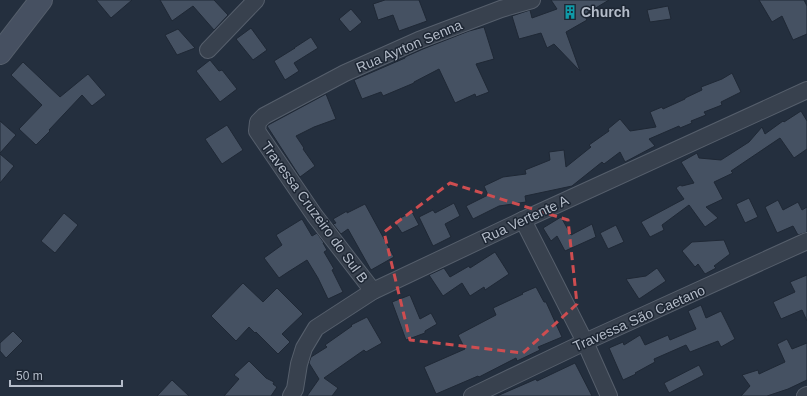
<svg xmlns="http://www.w3.org/2000/svg" width="807" height="396" font-family="Helvetica,sans-serif">
	<style>
		.building { fill: #455162; stroke: #1f2835 }
		.lines { fill: none; stroke-linecap: round; stroke-linejoin: round }
		.street-casing { stroke: #565f6c; stroke-width: 18 }
		.secondary-casing { stroke: #565f6c; stroke-width: 24 }
		.street { stroke: #38414e; stroke-width: 16 }
		.secondary { stroke: #465061; stroke-width: 22 }
		.marked { fill: none; stroke: #ce4d50; stroke-width: 3; stroke-dasharray: 8 5; stroke-linejoin: round }
		.labels { text-anchor: middle; dominant-baseline: central; stroke-width: 3; stroke-linejoin: round; paint-order: stroke }
		.poi-label { font-size: 14px; font-weight: bold; fill: #b4bcc9; stroke: #1d2633; text-anchor: start }
		.street-label { font-size: 14px; fill: #b4bcc9; stroke: #1d2633 }
	</style>
	<rect width="100%" height="100%" fill="#242f3e"/>
	<g class="building">
		<path d="M 96,0 L 132,0 L 111,18 Z"/>
		<path d="M 160,0 L 214,0 L 228,15 L 214,30 L 193,6 L 172,21 Z"/>
		<path d="M 385,0 L 419,0 L 427,21 L 399,31 L 393,15 L 378,20 L 373,4 Z"/>
		<path d="M 551,0 L 609,0 L 584,15 L 587,20 L 566,32 L 580,71 L 554,44 L 547,48 L 541,33 L 519,39 L 512,16 L 530,10 L 532,18 L 557,9 Z"/>
		<path d="M 759,0 L 804,0 L 807,6 L 807,34 L 793,40 L 782,16 L 772,22 Z"/>
		<path d="M 668,6 L 671,19 L 650,22 L 647,10 Z"/>
		<path d="M 351,9 L 362,22 L 350,32 L 339,19 Z"/>
		<path d="M 484,27 L 494,59 L 476,64 L 489,92 L 476,97 L 475,94 L 455,103 L 439,69 L 414,82 L 414,83 L 383,96 L 381,92 L 362,99 L 354,80 L 405,58 L 405,57 L 423,49 L 469,31 Z"/>
		<path d="M 251,28 L 267,50 L 253,60 L 236,39 Z"/>
		<path d="M 178,29 L 195,48 L 177,55 L 165,35 Z"/>
		<path d="M 311,37 L 318,48 L 294,63 L 299,71 L 285,80 L 274,61 L 295,48 L 294,48 Z"/>
		<path d="M 210,60 L 219,71 L 222,70 L 237,89 L 220,102 L 196,71 Z"/>
		<path d="M 23,62 L 60,97 L 88,74 L 106,95 L 92,106 L 82,95 L 49,130 L 50,131 L 36,145 L 19,129 L 42,105 L 11,75 Z"/>
		<path d="M 732,73 L 741,92 L 721,102 L 722,105 L 704,112 L 706,115 L 691,121 L 692,123 L 680,128 L 679,126 L 649,139 L 655,146 L 625,162 L 620,152 L 604,164 L 602,162 L 572,186 L 525,196 L 526,202 L 499,206 L 473,219 L 466,206 L 488,195 L 484,186 L 503,177 L 526,174 L 525,170 L 550,160 L 549,152 L 564,150 L 566,167 L 591,147 L 589,145 L 609,131 L 608,129 L 620,119 L 630,131 L 656,127 L 650,112 L 662,107 L 663,109 L 685,99 L 685,98 L 702,90 L 701,87 L 722,79 Z"/>
		<path d="M 326,94 L 336,119 L 314,127 L 296,136 L 304,148 L 303,149 L 315,166 L 300,177 L 267,126 L 270,124 Z"/>
		<path d="M 801,111 L 807,121 L 807,149 L 794,158 L 780,138 L 731,171 L 733,173 L 714,182 L 723,199 L 706,207 L 718,218 L 705,227 L 689,205 L 662,225 L 664,230 L 650,237 L 641,222 L 684,199 L 676,188 L 680,185 L 682,186 L 694,183 L 681,162 L 697,153 L 699,158 L 721,160 L 749,142 L 762,127 L 765,134 L 783,121 L 784,122 Z"/>
		<path d="M 0,121 L 16,135 L 0,153 Z"/>
		<path d="M 227,125 L 243,150 L 222,164 L 205,139 Z"/>
		<path d="M 0,154 L 14,166 L 0,183 Z"/>
		<path d="M 749,198 L 758,217 L 745,223 L 736,204 Z"/>
		<path d="M 778,200 L 783,210 L 798,202 L 802,210 L 807,207 L 807,232 L 798,235 L 793,226 L 777,233 L 765,207 Z"/>
		<path d="M 454,203 L 460,216 L 445,224 L 451,237 L 433,246 L 419,217 L 433,210 L 435,213 Z"/>
		<path d="M 365,204 L 394,257 L 371,270 L 348,229 L 341,234 L 333,224 L 336,223 L 333,219 L 347,211 L 347,213 Z"/>
		<path d="M 412,212 L 419,225 L 402,233 L 394,221 Z"/>
		<path d="M 64,213 L 78,225 L 55,253 L 41,241 Z"/>
		<path d="M 561,217 L 571,235 L 592,224 L 596,237 L 565,251 L 557,236 L 551,241 L 543,228 Z"/>
		<path d="M 302,219 L 312,236 L 317,233 L 324,243 L 323,243 L 327,250 L 324,252 L 334,269 L 332,270 L 343,292 L 328,299 L 318,278 L 307,260 L 288,272 L 279,278 L 264,258 L 282,245 L 276,235 Z"/>
		<path d="M 616,225 L 624,242 L 608,249 L 600,233 Z"/>
		<path d="M 724,240 L 730,254 L 714,266 L 716,268 L 705,274 L 698,264 L 695,267 L 682,251 L 692,242 Z"/>
		<path d="M 495,252 L 509,274 L 485,290 L 484,287 L 470,296 L 462,283 L 443,296 L 429,275 L 444,268 L 450,277 L 469,266 L 470,268 Z"/>
		<path d="M 657,268 L 666,281 L 639,299 L 626,279 L 646,276 Z"/>
		<path d="M 807,275 L 807,321 L 802,310 L 781,319 L 773,302 L 795,292 L 790,282 Z"/>
		<path d="M 243,283 L 263,302 L 277,288 L 303,314 L 282,334 L 290,342 L 278,354 L 256,332 L 255,333 L 249,327 L 236,341 L 211,316 Z"/>
		<path d="M 536,287 L 544,302 L 546,302 L 562,337 L 538,347 L 540,350 L 517,361 L 516,358 L 479,377 L 478,376 L 436,394 L 424,367 L 465,349 L 458,335 L 496,315 L 493,308 L 523,294 L 522,293 Z"/>
		<path d="M 410,295 L 420,319 L 431,313 L 437,324 L 425,331 L 425,333 L 406,340 L 392,302 Z"/>
		<path d="M 701,305 L 706,318 L 721,311 L 735,339 L 721,347 L 718,341 L 690,352 L 686,345 L 654,359 L 655,362 L 635,373 L 636,374 L 623,380 L 609,348 L 623,342 L 624,345 L 640,335 L 645,345 L 668,335 L 670,340 L 696,329 L 688,311 Z"/>
		<path d="M 367,317 L 382,343 L 366,352 L 364,350 L 324,378 L 338,388 L 332,396 L 307,396 L 319,379 L 309,363 L 311,357 L 327,347 L 325,345 L 352,326 L 351,325 Z"/>
		<path d="M 13,331 L 23,341 L 6,358 L 0,351 L 0,343 Z"/>
		<path d="M 787,339 L 792,349 L 807,343 L 807,380 L 788,389 L 767,396 L 741,396 L 750,386 L 742,375 L 758,370 L 759,374 L 785,362 L 777,344 Z"/>
		<path d="M 249,361 L 266,378 L 274,382 L 273,384 L 277,387 L 271,396 L 224,396 L 239,379 L 234,375 Z"/>
		<path d="M 575,363 L 592,396 L 497,396 L 536,379 L 537,381 Z"/>
		<path d="M 699,365 L 704,375 L 669,393 L 664,383 Z"/>
		<path d="M 172,380 L 189,396 L 157,396 Z"/>
	</g>
	<g class="lines">
		<defs>
			<g id="street">
				<path d="M 208,50 L 256,0"/>
				<path d="M 523,220 L 585,342 L 609,396"/>
				<path d="M 373,291 L 315,216 L 257,131 L 258,122 L 264,116 L 345,73 L 419,40 L 501,9 L 532,0"/>
				<path d="M 291,396 L 295,389 L 299,364 L 304,348 L 316,328 L 373,291 L 523,220 L 807,90"/>
				<path d="M 472,396 L 585,342 L 807,241"/>
				<path d="M 805,396 L 807,395"/>
			</g>
			<path id="secondary" d="M 0,53 L 41,0"/>
		</defs>
		<use href="#street" class="street-casing"/>
		<use href="#secondary" class="secondary-casing"/>
		<use href="#street" class="street"/>
		<use href="#secondary" class="secondary"/>
	</g>
	<path class="marked" d="M 450,183 L 568,220 L 577,304 L 523,353 L 410,340 L 384,232 Z"/>
	<defs>
		<symbol id="building-bare" viewBox="-9 -9 18 18"><path d="M-4-6H4V6H1V3H-1V6H-4ZM-2.5-4.3h1.7v1.8h-1.7ZM.8-4.3h1.7v1.8H.8ZM-2.5-1h1.7V.8h-1.7ZM.8-1h1.7V.8H.8Z" fill="#0f9aa8" stroke="#1d2633" stroke-width="2.5" paint-order="stroke"/></symbol>
	</defs>
	<g fill-rule="evenodd">
		<use href="#building-bare" x="560" y="2" width="20" height="20"/>
	</g>
	<g class="labels">
		<g class="poi-label">
			<text x="581" y="12">Church</text>
		</g>
		<g class="street-label">
			<text transform="translate(409 46) rotate(-23)">Rua Ayrton Senna</text>
			<text transform="translate(315 212) rotate(54)">Travessa Cruzeiro do Sul B</text>
			<text transform="translate(525 219) rotate(-25)">Rua Vertente A</text>
			<text transform="translate(639 318) rotate(-24)">Travessa São Caetano</text>
		</g>
	</g>
	<path d="M10 380v6h112v-6" fill="none" stroke="#b4bcc9" stroke-width="2"/>
	<text x="16" y="380" font-size="12" fill="#b4bcc9" stroke="#1d2633" stroke-width="3" paint-order="stroke">50 m</text>
</svg>
